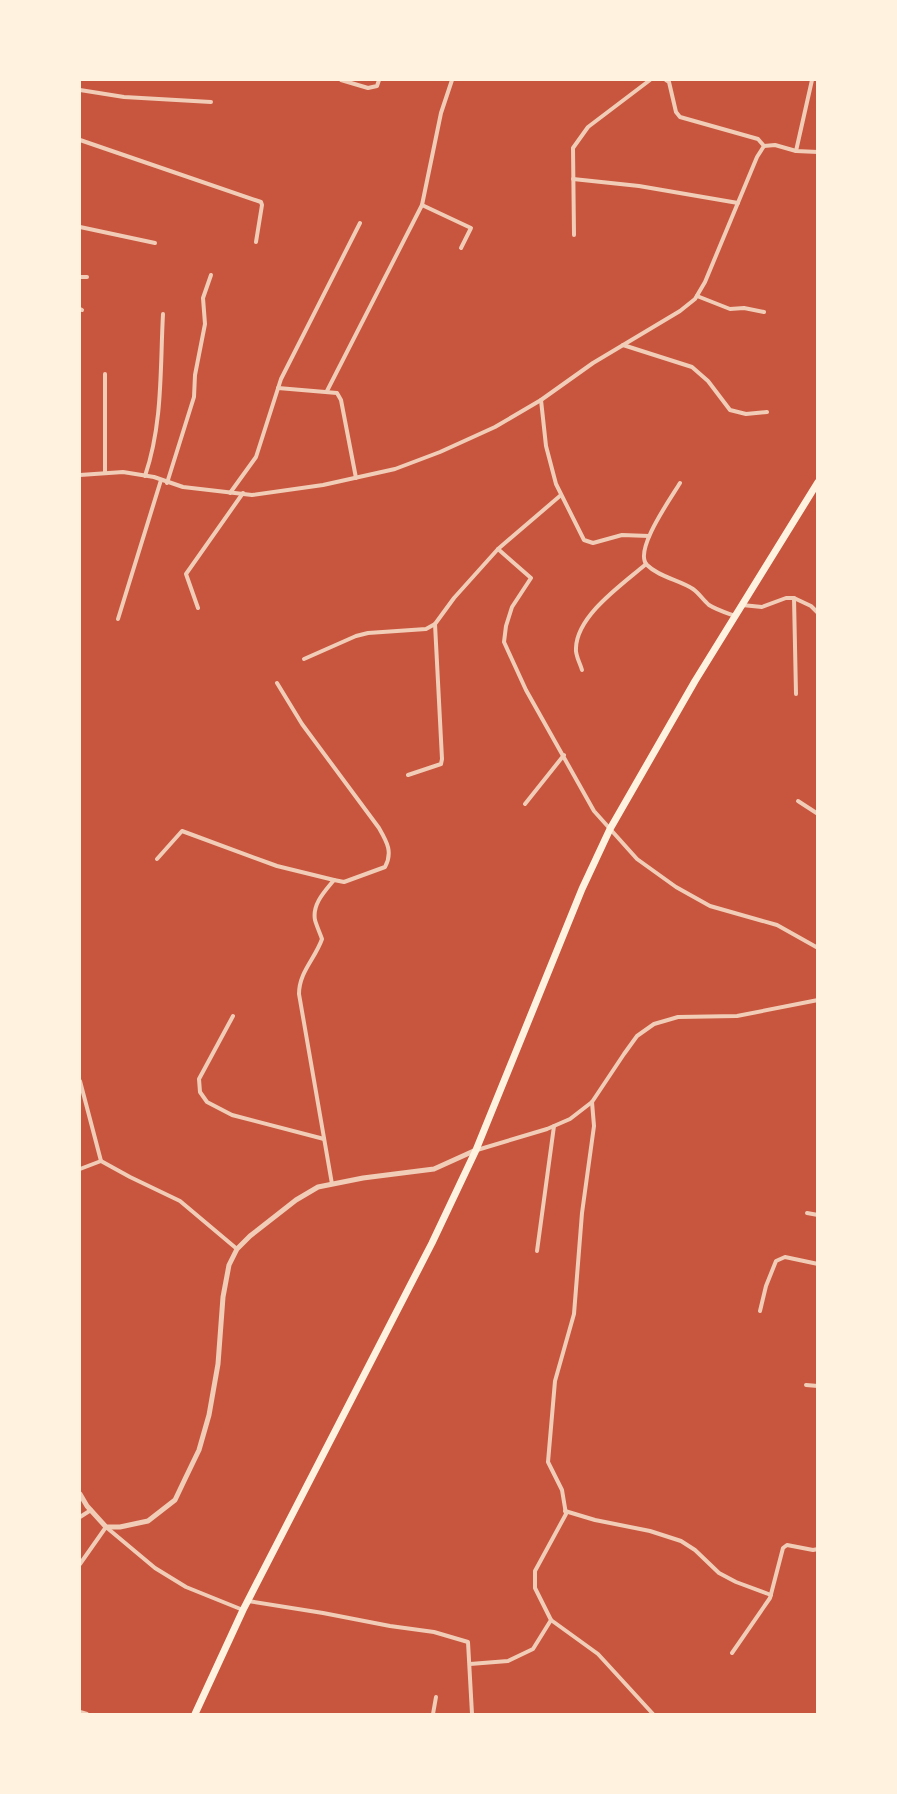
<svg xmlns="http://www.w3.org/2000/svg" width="897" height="1794" font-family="'Source Sans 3',sans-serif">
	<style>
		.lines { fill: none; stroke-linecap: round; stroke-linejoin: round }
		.minor { stroke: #f1ccb7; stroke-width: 4 }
		.tertiary { stroke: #f1ccb7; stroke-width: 5 }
		.primary { stroke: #fff3e0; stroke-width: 7 }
	</style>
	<rect width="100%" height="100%" fill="#c8553d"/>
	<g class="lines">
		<g class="minor">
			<path d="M 341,80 L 368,88 L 377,86 L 379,80"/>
			<path d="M 666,80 L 669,82 L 676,112 L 680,117 L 758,139 L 764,146"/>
			<path d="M 80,90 L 124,97 L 211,102"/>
			<path d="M 80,140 L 261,202 L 262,205 L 256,242"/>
			<path d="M 796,151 L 812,80"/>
			<path d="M 573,179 L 639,186 L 738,203"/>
			<path d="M 422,205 L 471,228 L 461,248"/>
			<path d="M 80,227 L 155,243"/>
			<path d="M 574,235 L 573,148 L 588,127 L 650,80"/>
			<path d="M 80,277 L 87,277"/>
			<path d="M 697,296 L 730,309 L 744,308 L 764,312"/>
			<path d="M 80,309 L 82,310"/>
			<path d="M 623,345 L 692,367 L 708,381 L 730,410 L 746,414 L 767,412"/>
			<path d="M 105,374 L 105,473"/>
			<path d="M 278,388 L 337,393 L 341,400 L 356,478"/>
			<path d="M 327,391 L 422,205 L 441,113 L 452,80"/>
			<path d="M 541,400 L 546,446 L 556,484 L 584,540 L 593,543 L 622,535 L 649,536"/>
			<path d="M 80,475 L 123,472 L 154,477 L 183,487 L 252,495 L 323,485 L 395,469 L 440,452 L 495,427 L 541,400 L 593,363 L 680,311 L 695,299 L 705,282 L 757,157 L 764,146 L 775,145 L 796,151 L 818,152"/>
			<path d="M 145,476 C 163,423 160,369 163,314"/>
			<path d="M 167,483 L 194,397 L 195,375 L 205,324 L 203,298 L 211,275"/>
			<path d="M 680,483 C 671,498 633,551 647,565 C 659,577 679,580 693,589 C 699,593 703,600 709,605 C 717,610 727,613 735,616"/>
			<path d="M 230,493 L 256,457 L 281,379 L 360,223"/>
			<path d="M 561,495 L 498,549 L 531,578 L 512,607 L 506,626 L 504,642 L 526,690 L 594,811 L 637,859 L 676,887 L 710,906 L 777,925 L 818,948"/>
			<path d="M 794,598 L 796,694"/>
			<path d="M 742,605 L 762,607 L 786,598 L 794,598 L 811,606 L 818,613"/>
			<path d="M 198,608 L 186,574 L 243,493"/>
			<path d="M 118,619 L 161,480"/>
			<path d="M 304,659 L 356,636 L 368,633 L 426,629 L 435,624 L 454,598 L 498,549"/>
			<path d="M 582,670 C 580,663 575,655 576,648 C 577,615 623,584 646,564"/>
			<path d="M 277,683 L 302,724 L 379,828 C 387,842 393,852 385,867 L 344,882 L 334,880"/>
			<path d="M 408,775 L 441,764 L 442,759 L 435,624"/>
			<path d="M 798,801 L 818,814"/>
			<path d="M 525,804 L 564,755"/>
			<path d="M 157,859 L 182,831 L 277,866 L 334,880 C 325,891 312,904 315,920 C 317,927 320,933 322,939 C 315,959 299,972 299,994 L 332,1184"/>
			<path d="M 233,1016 L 199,1079 L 200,1092 L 207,1102 L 232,1115 L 324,1139"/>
			<path d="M 80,1081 L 101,1161"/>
			<path d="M 477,1150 L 547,1129 L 570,1119 L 592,1102 L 624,1054 L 637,1036 L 654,1024 L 678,1017 L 737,1016 L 818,1000"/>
			<path d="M 80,1169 L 101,1161 L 130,1177 L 180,1201 L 237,1249"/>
			<path d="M 807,1213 L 818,1215"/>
			<path d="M 537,1251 L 554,1126"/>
			<path d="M 760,1311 L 766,1286 L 776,1261 L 785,1257 L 818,1264"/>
			<path d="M 806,1385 L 818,1386"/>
			<path d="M 565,1511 L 595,1520 L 650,1531 L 681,1541 L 695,1550 L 719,1573 L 736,1582 L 771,1595"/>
			<path d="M 80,1517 L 91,1510"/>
			<path d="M 80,1564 L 106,1527 L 155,1568 L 186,1587 L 243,1610"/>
			<path d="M 248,1601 L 323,1613 L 390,1626 L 434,1632 L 468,1642 L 472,1714"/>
			<path d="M 551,1620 L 598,1654 L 653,1714"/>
			<path d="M 732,1653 L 770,1598 L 783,1548 L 787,1545 L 813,1550 L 818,1549"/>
			<path d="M 470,1664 L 508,1661 L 533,1649 L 551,1620 L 535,1588 L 535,1571 L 566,1514 L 562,1490 L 548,1462 L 555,1381 L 574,1314 L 582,1213 L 594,1126 L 592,1102"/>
			<path d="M 80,1712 L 87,1714"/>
			<path d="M 433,1714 L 436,1697"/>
		</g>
		<path class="tertiary" d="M 80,1494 L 87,1506 L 106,1527 L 120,1527 L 148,1521 L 175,1500 L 185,1479 L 199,1450 L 209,1415 L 218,1364 L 223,1297 L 229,1265 L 237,1249 L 250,1236 L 296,1200 L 318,1187 L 363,1178 L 434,1169 L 476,1150"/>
		<path class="primary" d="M 195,1714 L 243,1610 L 432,1243 L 476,1150 L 582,889 L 610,829 L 695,681 L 818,482"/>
	</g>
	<rect width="897" height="1794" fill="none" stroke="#fff3e0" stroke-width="162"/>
</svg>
